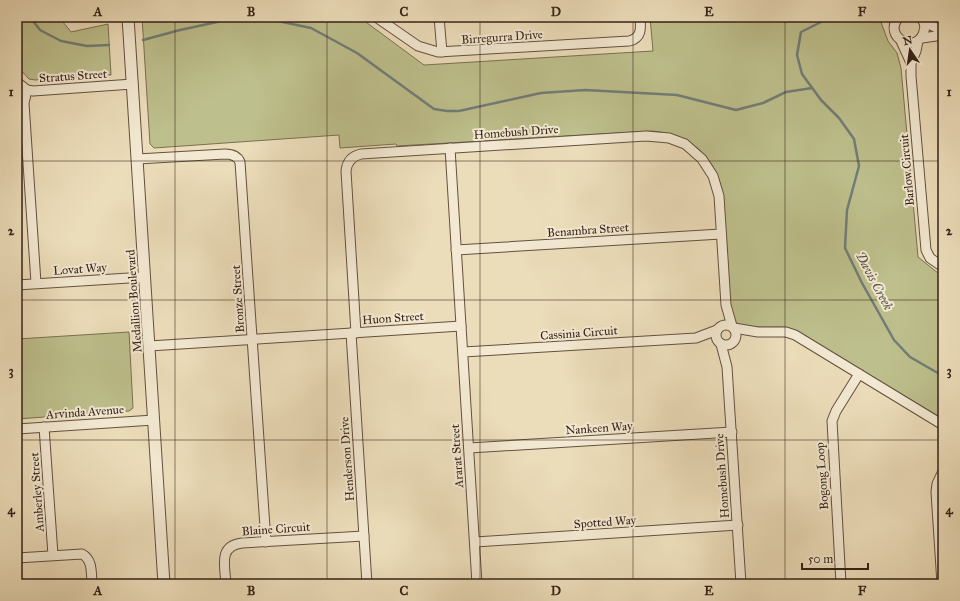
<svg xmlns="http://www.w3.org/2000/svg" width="960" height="601" font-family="'IM FELL Great Primer',serif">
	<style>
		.green { fill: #bdbf8c; stroke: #7a7052 }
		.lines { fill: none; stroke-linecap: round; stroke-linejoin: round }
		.stream { stroke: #727d77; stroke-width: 2.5 }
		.minor-casing { stroke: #645040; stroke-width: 11 }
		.tertiary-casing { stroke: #645040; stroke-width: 13 }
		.minor { stroke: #f3e9d2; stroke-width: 9 }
		.tertiary { stroke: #f3e9d2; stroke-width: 11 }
		.grid { fill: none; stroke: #362118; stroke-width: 1; stroke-opacity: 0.55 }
		.labels { text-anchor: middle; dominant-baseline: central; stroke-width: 4; stroke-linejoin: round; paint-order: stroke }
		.street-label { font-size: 12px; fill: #362118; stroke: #f3e9d2 }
		.water-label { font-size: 13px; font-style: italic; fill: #544f47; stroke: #f3e9d2 }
		.neatline { fill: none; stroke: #362118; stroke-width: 1.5 }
		.grid-label { font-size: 13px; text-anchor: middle; font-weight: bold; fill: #362118 }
	</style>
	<rect width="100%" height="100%" fill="#ecddba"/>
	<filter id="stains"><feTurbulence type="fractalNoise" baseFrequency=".005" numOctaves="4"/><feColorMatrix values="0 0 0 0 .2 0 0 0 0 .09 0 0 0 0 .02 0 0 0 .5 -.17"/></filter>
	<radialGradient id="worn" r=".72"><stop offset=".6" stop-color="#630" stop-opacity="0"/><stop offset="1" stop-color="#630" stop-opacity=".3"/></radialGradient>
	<g class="green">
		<path d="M 17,17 L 53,17 L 63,22 L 71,32 L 108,24 L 111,75 L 35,80 L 29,79 L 17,66 Z"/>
		<path d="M 142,17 L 359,17 L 424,65 L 653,51 L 650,17 L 879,17 L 888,41 L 897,53 L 901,68 L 918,257 L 943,277 L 943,419 L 797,331 L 783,327 L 749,327 L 739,325 L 735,322 L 730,308 L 723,195 C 716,157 691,134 652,131 L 397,146 L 396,144 L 340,148 L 339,135 L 154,148 L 150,144 Z"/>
		<path d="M 129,332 L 133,408 L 129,411 L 17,419 L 17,339 Z"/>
	</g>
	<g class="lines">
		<g class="stream">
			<path d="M 30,17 L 40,30 L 61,41 L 87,46 L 109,45"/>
			<path d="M 831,17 L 801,32 L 797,55 L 802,74 L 821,100 L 839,118 L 854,139 L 859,166 L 847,210 L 845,248 L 862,283 L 894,340 L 910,357 L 943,376"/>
			<path d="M 143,40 L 180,30 L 231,19 L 273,20 L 311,28 L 357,53 L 434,109 L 447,111 L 459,111 L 541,93 L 585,90 L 677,95 L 736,110 L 763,103 L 786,92 L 812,88"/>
		</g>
		<defs>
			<g id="minor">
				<path d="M 376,17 L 418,46 L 438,52 L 629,41 C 642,38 641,28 640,17"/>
				<path d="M 439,17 L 442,52"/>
				<path d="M 899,17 C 881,37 918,56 924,31 C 926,26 924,21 920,17"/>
				<path d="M 924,22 L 943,31"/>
				<path d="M 922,38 L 943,35"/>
				<path d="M 901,41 L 911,63 L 911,76 L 926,250 L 930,258 L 943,267"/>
				<path d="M 911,63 L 916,51 L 918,41"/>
				<path d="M 17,82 L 27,90 L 33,91 L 133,84"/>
				<path d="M 27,90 L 24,103 L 36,283"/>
				<path d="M 450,148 L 477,584"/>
				<path d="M 137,159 L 225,154 C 231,154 237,155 240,162 L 266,542"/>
				<path d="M 456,250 L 721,234"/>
				<path d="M 17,285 L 145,277"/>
				<circle cx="726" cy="335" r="10"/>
				<path d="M 734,328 L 758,332 L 786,332 L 795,335 L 943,425"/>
				<path d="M 351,333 L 367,584"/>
				<path d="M 356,333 L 346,171 C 347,162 352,156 361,154 L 646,136 L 669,138 L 685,144 L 702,159 L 713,176 L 719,196 L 726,305 L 732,326"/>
				<path d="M 721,344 L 727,367 L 741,584"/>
				<path d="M 149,346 L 461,326"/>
				<path d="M 463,352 L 696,338 L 717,330"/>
				<path d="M 44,427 L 53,555"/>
				<path d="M 17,429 L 154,420"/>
				<path d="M 469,448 L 732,432"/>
				<path d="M 475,542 L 738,525"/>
				<path d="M 17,558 L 82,554 C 93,560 91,573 92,584"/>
				<path d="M 226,584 C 225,566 218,546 242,543 L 364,536"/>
				<path d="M 841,584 L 832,421 L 836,411 L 859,374"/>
				<path d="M 942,584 L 936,492 L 937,484 L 943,471"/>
			</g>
			<path id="tertiary" d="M 128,17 L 164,584"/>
		</defs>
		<use href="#minor" class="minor-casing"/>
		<use href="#tertiary" class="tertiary-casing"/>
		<use href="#minor" class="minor"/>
		<use href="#tertiary" class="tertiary"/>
	</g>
	<path class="grid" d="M 175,17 L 175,584M 327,17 L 327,584M 480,17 L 480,584M 633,17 L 633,584M 785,17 L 785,584M 17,161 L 943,161M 17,300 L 943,300M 17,440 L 943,440"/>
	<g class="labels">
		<g class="street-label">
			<text transform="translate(502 37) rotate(-4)">Birregurra Drive</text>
			<text transform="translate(73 76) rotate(-4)">Stratus Street</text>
			<text transform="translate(516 132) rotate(-4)">Homebush Drive</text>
			<text transform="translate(907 170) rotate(-95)">Barlow Circuit</text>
			<text transform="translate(588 230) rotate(-4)">Benambra Street</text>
			<text transform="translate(80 269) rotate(-4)">Lovat Way</text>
			<text transform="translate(238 299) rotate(-94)">Bronze Street</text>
			<text transform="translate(134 301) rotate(-94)">Medallion Boulevard</text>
			<text transform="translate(393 318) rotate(-4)">Huon Street</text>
			<text transform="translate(579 333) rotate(-4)">Cassinia Circuit</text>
			<text transform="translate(85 412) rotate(-4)">Arvinda Avenue</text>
			<text transform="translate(599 428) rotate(-4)">Nankeen Way</text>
			<text transform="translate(457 456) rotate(-94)">Ararat Street</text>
			<text transform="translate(347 459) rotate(-94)">Henderson Drive</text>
			<text transform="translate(722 476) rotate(-94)">Homebush Drive</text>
			<text transform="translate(822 476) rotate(-94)">Bogong Loop</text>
			<text transform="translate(37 492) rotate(-94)">Amberley Street</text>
			<text transform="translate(605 522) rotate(-4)">Spotted Way</text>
			<text transform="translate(276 529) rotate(-4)">Blaine Circuit</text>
		</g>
		<g class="water-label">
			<text transform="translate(874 281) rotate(62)">Davis Creek</text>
		</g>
	</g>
	<rect width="960" height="601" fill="none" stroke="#ecddba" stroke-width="44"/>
	<g transform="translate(910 50) rotate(347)" stroke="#f3e9d2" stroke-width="3" paint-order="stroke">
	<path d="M0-3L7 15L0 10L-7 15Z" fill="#362118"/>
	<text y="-6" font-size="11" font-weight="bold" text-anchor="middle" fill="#362118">N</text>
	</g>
	<path d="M802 563v6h66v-6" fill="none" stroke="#362118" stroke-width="2"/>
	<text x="808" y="563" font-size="12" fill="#362118" stroke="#f3e9d2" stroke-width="3" paint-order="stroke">50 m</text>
	<rect x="22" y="22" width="916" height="557" class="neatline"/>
	<g class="grid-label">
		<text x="98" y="16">A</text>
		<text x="251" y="16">B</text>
		<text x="404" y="16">C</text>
		<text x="556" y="16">D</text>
		<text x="709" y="16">E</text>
		<text x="862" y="16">F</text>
		<text x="11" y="96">1</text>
		<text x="949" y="96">1</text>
		<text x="11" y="235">2</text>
		<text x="949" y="235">2</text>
		<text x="11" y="375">3</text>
		<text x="949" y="375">3</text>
		<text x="11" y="514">4</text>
		<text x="949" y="514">4</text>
		<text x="98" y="595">A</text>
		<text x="251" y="595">B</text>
		<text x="404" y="595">C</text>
		<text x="556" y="595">D</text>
		<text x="709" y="595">E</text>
		<text x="862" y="595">F</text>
	</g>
	<rect width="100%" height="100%" filter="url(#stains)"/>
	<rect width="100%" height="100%" fill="url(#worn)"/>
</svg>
